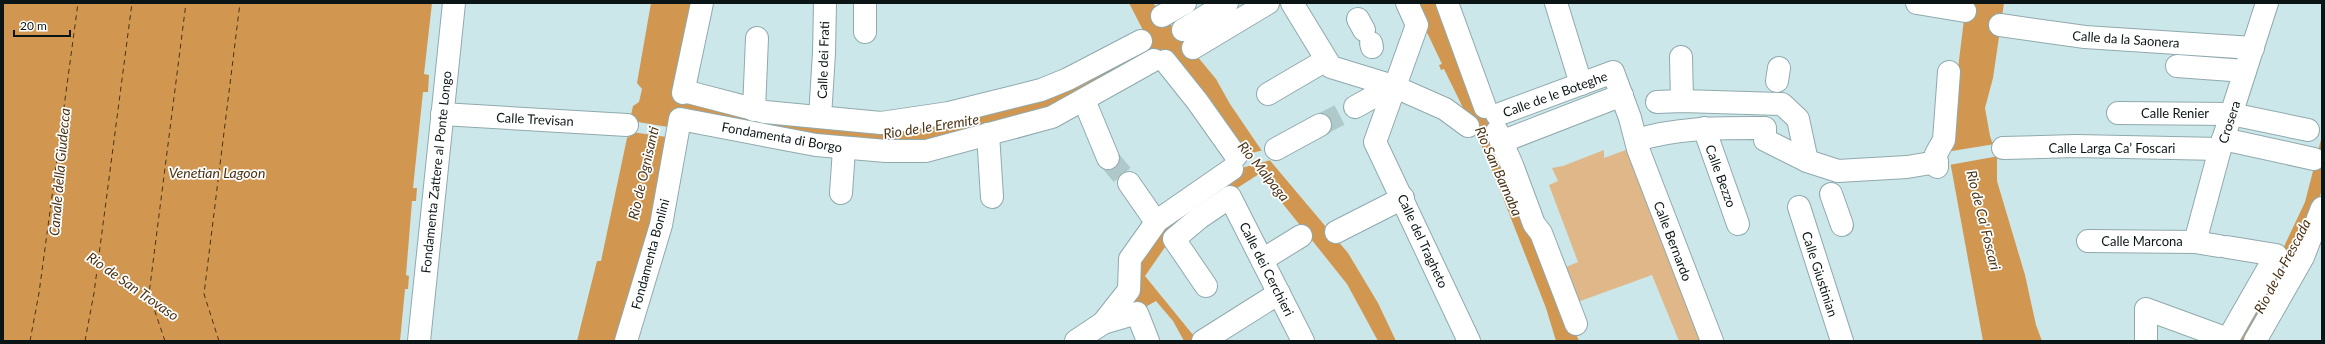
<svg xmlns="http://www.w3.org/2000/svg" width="2325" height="344" font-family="Lato,sans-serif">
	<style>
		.green { fill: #dfb788 }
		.water { fill: #d19750 }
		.pier { fill: #cce7ea }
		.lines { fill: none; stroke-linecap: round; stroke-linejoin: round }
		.ferry { stroke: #4b3314; stroke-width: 1; stroke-dasharray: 5 4; stroke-linecap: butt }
		.minor-tunnel { stroke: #afc8ca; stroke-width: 22; stroke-dasharray: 22 11; stroke-linecap: butt }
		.minor-casing { stroke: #90a9ad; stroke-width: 24 }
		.minor { stroke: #fff; stroke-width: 22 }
		.labels { text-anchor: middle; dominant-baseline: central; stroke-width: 3.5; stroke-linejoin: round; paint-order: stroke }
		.street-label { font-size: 13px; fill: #0b1516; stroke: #fff }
		.water-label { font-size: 14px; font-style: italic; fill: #4b3314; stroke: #fff }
	</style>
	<rect width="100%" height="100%" fill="#cce7ea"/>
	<path class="green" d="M 1634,147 L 1709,341 L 1679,341 L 1652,275 L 1572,304 L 1559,270 L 1578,262 L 1549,185 L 1558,181 L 1552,168 L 1563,166 L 1604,150 L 1604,158 Z"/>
	<g class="water">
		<path d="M 3,3 L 432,3 L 424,74 L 429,75 L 428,92 L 423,92 L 413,188 L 417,188 L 416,201 L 412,201 L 406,275 L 409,276 L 408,289 L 405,289 L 400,341 L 3,341 Z"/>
		<path d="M 651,3 L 697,3 L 679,87 L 883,127 L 1026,100 L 1145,34 L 1129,3 L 1153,3 L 1216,79 L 1230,104 L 1262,151 L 1348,253 L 1378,303 L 1396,341 L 1378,341 L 1347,284 L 1259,174 L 1231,192 L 1170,240 L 1145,276 L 1198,341 L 1184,341 L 1173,321 L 1156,301 L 1138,311 L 1132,296 L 1135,267 L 1168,222 L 1244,167 L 1200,98 L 1146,61 L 1050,114 L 927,147 L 874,149 L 676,113 L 673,142 L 621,341 L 577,341 L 597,261 L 601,261 L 627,138 L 634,132 L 631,115 L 633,106 L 639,102 L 642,89 L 637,83 Z"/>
		<path d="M 1413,3 L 1440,3 L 1477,101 L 1493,133 L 1579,341 L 1556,341 L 1546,308 L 1487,157 L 1444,69 L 1441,70 L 1439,65 L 1442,64 Z"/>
		<path d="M 1966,3 L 2004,3 L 1993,78 L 1985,108 L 1990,136 L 1997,156 L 1997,181 L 2025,275 L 2036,325 L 2042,341 L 1983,341 L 1948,150 Z"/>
		<path d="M 2322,136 L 2322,188 L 2316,213 L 2251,341 L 2230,341 L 2280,255 L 2305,202 Z"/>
	</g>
	<g class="pier">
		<path d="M 632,121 L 668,127 L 667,137 L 631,132 Z"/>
		<path d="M 1995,144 L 1999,156 L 1949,165 L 1946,152 Z"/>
		<path d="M 1264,150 L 1271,160 L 1245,167 L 1234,173 L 1235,157 Z"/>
	</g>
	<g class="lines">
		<g class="ferry">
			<path d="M 30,341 L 39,293 L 78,3"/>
			<path d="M 85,341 L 94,293 L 132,3"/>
			<path d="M 165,341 L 149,294 L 186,3"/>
			<path d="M 219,341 L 204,294 L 240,3"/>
		</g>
		<g class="minor-tunnel">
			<path d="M 1320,125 L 1355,107"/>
			<path d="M 1108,158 L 1129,183"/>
		</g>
		<defs>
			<g id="minor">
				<path d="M 865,3 L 865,32"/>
				<path d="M 1292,3 L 1331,67 L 1393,86 L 1445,109 L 1468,126"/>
				<path d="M 1407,3 L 1417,25 L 1375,142 L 1469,341"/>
				<path d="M 1447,3 L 1485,107"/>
				<path d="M 1556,3 L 1581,84"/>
				<path d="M 1917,3 L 1965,11"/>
				<path d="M 1162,16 L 1185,3"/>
				<path d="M 1358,19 L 1364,30"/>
				<path d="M 2000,25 L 2085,37 L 2253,48"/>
				<path d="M 1183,30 L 1227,3"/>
				<path d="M 1371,43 L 1372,47"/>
				<path d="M 1193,48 L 1268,3"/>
				<path d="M 1681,57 L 1682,101"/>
				<path d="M 1165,61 L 1197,101 L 1236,156"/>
				<path d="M 2177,66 L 2245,71"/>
				<path d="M 1777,81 L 1779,68"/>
				<path d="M 684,91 L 765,112 L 881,123 L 949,113 L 1041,90 L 1068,79 L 1141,41"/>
				<path d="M 683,93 L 702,3"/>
				<path d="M 1268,94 L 1326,60"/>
				<path d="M 1084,100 L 1108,158"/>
				<path d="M 1657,102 L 1682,101 L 1782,104 L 1798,119 L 1807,161"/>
				<path d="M 1355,107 L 1393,86"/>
				<path d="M 754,110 L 757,38"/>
				<path d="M 2118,113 L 2231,114 L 2308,130"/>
				<path d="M 442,114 L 627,125"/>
				<path d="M 1497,115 L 1613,72 L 1630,118 L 1638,149 L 1712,341"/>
				<path d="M 820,117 L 824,53 L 825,3"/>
				<path d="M 1704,128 L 1738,224"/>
				<path d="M 1497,131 L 1512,165 L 1534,224 L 1541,233 L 1576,324"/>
				<path d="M 988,134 L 992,197"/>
				<path d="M 2223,139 L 2314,159"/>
				<path d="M 1637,140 C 1679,127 1721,128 1765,128 L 1765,140 L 1807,161 L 1838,171 L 1907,167 L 1937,162"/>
				<path d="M 1501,142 L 1622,95"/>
				<path d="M 2003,148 L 2076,146 L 2220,149"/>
				<path d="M 1276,149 L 1320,125"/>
				<path d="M 1937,167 L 1936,154 L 1944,140 L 1949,72"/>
				<path d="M 1129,183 L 1156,222"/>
				<path d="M 841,193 L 844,149"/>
				<path d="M 1831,194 L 1842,225"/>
				<path d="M 1799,207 L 1842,341"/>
				<path d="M 1336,232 L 1403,198"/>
				<path d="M 2088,241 L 2195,242 L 2219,246"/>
				<path d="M 2195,242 L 2220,149 L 2267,3"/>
				<path d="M 1262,260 L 1301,236"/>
				<path d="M 1206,286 L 1174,239 L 1199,218 L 1230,197 L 1303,341"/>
				<path d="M 1103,323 L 1129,290 L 1130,259 L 1157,221 L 1232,169"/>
				<path d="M 419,341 L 454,3"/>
				<path d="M 626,341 L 661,225 L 680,119 L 816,145 L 886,151 L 926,151 L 1052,117 L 1154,60"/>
				<path d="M 1076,341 L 1103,323 L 1137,313 L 1148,341"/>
				<path d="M 1203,341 L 1279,293"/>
				<path d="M 2146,341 L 2146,309 L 2228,339 L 2276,255 L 2227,247"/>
				<path d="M 2255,341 L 2303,257 L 2322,208"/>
			</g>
		</defs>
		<use href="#minor" class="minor-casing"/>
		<use href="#minor" class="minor"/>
	</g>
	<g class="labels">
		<g class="street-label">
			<text transform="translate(2126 39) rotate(4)">Calle da la Saonera</text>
			<text transform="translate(823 60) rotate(-88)">Calle dei Frati</text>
			<text transform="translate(1555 94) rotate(-20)">Calle de le Boteghe</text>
			<text x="2175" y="113">Calle Renier</text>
			<text transform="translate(535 119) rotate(3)">Calle Trevisan</text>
			<text transform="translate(2229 122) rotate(-72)">Crosera</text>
			<text transform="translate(782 137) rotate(10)">Fondamenta di Borgo</text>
			<text x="2112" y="148">Calle Larga Ca’ Foscari</text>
			<text transform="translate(436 172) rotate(-84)">Fondamenta Zattere al Ponte Longo</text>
			<text transform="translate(1721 176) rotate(70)">Calle Bezzo</text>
			<text transform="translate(1423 241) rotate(65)">Calle del Tragheto</text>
			<text transform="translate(1673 241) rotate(69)">Calle Bernardo</text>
			<text x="2142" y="241">Calle Marcona</text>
			<text transform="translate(650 254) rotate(-75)">Fondamenta Bonlini</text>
			<text transform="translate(1267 269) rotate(63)">Calle dei Cerchieri</text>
			<text transform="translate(1820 274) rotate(72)">Calle Giustinian</text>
		</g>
		<g class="water-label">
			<text transform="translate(931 126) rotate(-9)">Rio de le Eremite</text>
			<text transform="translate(1264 171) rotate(51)">Rio Malpaga</text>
			<text transform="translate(1499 171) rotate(66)">Rio San Barnaba</text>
			<text transform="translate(59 172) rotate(-85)">Canale della Giudecca</text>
			<text x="217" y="172">Venetian Lagoon</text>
			<text transform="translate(643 173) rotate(-77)">Rio de Ognisanti</text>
			<text transform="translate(1984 220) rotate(76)">Rio de Ca' Foscari</text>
			<text transform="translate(2282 266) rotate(-62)">Rio de la Frescada</text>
			<text transform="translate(133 286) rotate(35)">Rio de San Trovaso</text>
		</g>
	</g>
	<rect width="2325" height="344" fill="none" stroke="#0b1516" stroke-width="8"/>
	<path d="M14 30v6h56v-6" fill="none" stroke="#0b1516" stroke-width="2"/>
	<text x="20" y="30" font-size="12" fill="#0b1516" stroke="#ffffff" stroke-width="3" paint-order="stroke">20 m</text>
</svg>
